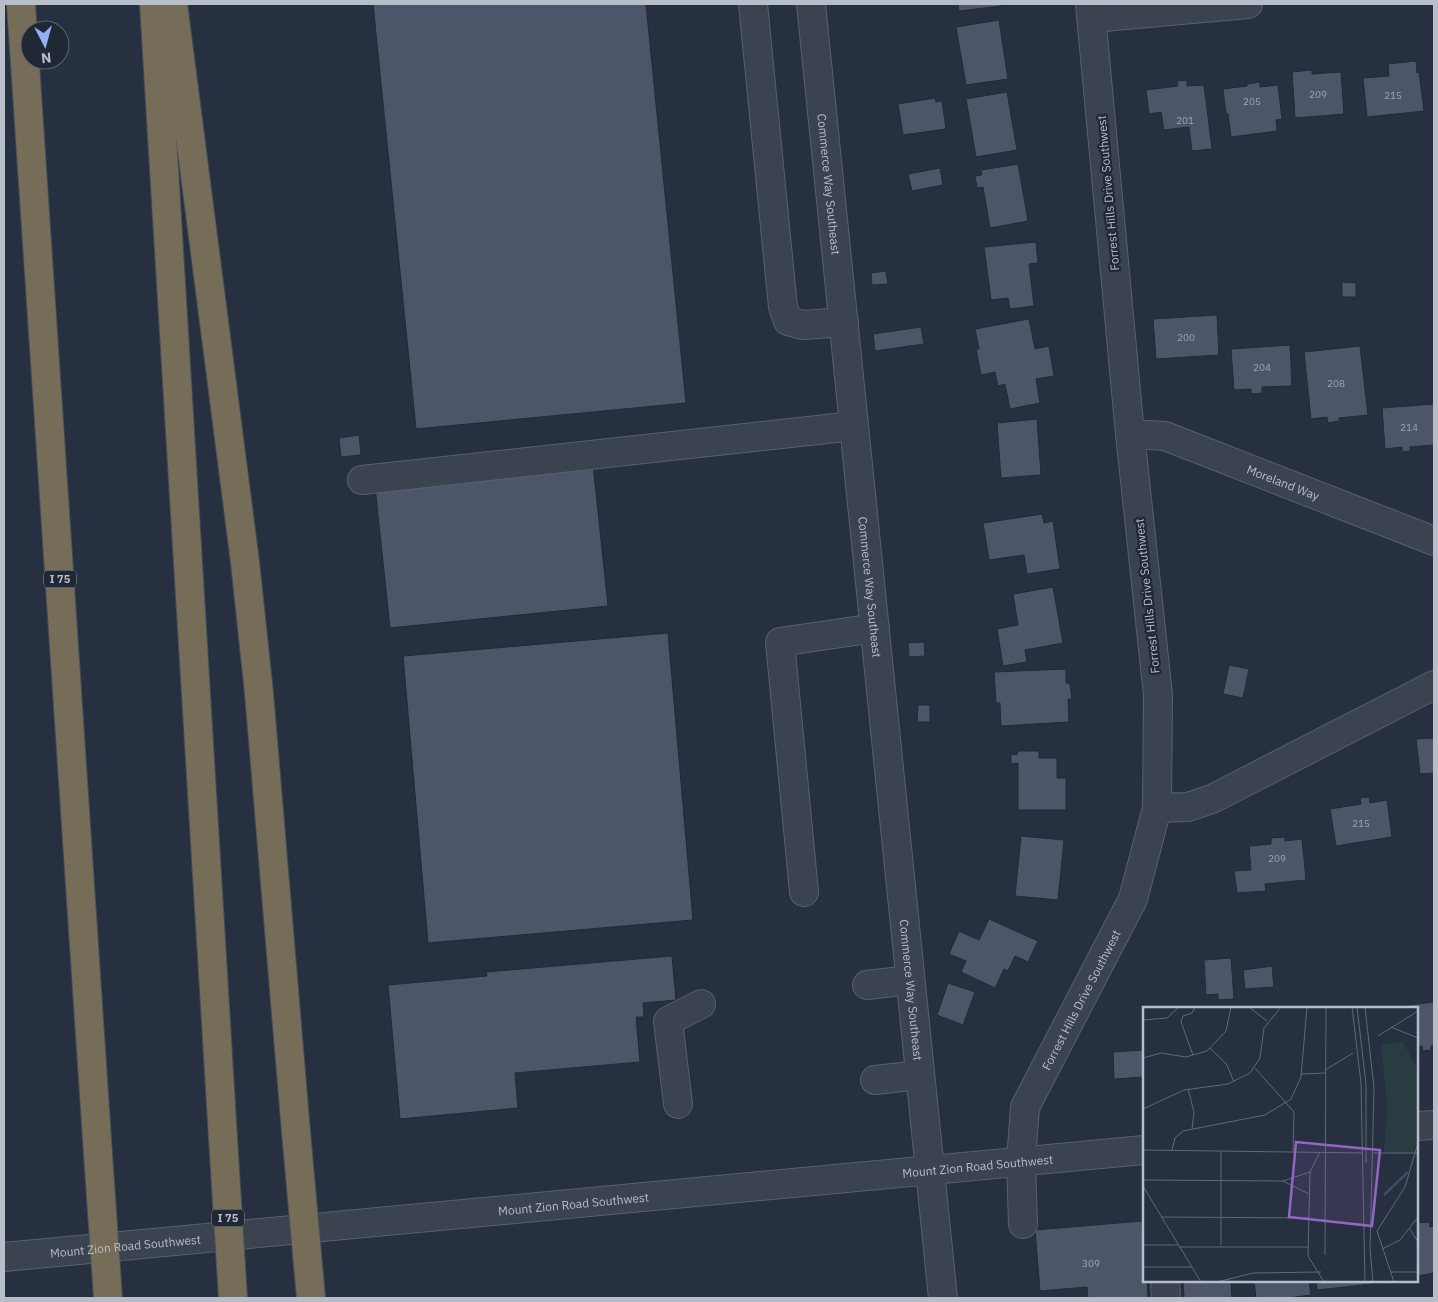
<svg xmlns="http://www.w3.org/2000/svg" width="1438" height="1302" font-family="'IBM Plex Sans',sans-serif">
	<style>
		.building { fill: #4d5669; stroke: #222937 }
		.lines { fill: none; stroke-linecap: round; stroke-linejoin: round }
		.minor-casing { stroke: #59606d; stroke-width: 30 }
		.highway-casing { stroke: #464d5a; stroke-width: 30 }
		.minor { stroke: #3b4250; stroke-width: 28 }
		.highway { stroke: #766d58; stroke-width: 28 }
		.highway-bridge-casing { stroke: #464d5a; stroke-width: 30; stroke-linecap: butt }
		.highway-bridge { stroke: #766d58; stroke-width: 28 }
		.labels { text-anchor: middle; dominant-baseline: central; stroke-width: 4.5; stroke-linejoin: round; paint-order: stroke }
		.number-label { font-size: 10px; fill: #9da3b2 }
		.shield { fill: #202735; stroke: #8a909d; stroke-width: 1 }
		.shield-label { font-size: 11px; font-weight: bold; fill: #b8bdca }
		.street-label { font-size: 12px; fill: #b8bdca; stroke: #202735 }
		.inset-river { fill: none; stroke: #3d4c68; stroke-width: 2.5 }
		.inset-road { fill: none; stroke: #616877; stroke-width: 1 }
		.view { fill: #9366c3; fill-opacity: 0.15; stroke: #9366c3; stroke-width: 2.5 }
		.inset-edge { fill: none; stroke: #b8bdca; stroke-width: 2.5 }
	</style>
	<rect width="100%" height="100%" fill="#273040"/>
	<g class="building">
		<path d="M 373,4 L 646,4 L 686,403 L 416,429 Z"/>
		<path d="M 958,4 L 1000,4 L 1001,6 L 959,11 Z"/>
		<path d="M 999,20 L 1008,79 L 966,85 L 956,27 Z"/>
		<path d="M 1416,61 L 1417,73 L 1419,72 L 1424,111 L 1367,117 L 1363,78 L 1389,76 L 1388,64 Z"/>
		<path d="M 1312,70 L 1312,74 L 1341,72 L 1344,114 L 1295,118 L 1292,72 Z"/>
		<path d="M 1187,80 L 1187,86 L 1204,85 L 1212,149 L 1192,151 L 1189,127 L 1164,130 L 1161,112 L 1149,114 L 1146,90 L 1178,86 L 1177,81 Z"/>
		<path d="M 1260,82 L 1260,87 L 1278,85 L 1282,119 L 1276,120 L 1277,131 L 1231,137 L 1228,114 L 1226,114 L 1223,89 L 1247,86 L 1247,84 Z"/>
		<path d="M 1007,92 L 1017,150 L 976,157 L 966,99 Z"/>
		<path d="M 935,98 L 936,102 L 942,101 L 946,129 L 903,135 L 898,104 Z"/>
		<path d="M 1018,164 L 1028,221 L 990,228 L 983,187 L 977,188 L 975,176 L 982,175 L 981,170 Z"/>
		<path d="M 940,168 L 943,185 L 912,191 L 908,174 Z"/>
		<path d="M 1036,242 L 1038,263 L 1029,264 L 1034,306 L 1010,309 L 1008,298 L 991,300 L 984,247 Z"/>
		<path d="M 886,271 L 888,284 L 872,285 L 871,273 Z"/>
		<path d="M 1342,282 L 1356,283 L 1356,297 L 1342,297 Z"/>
		<path d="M 1217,315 L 1219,355 L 1156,359 L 1153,319 Z"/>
		<path d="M 1029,319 L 1035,349 L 1049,346 L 1054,376 L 1036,379 L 1040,403 L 1010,409 L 1005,384 L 998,386 L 995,372 L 981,375 L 976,349 L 979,349 L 975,329 Z"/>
		<path d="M 921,327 L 924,344 L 875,351 L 873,334 Z"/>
		<path d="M 1290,345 L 1292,386 L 1262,387 L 1262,393 L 1251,394 L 1251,389 L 1234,390 L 1231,349 Z"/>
		<path d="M 1360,346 L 1368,415 L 1339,418 L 1339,421 L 1328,423 L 1327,417 L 1311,419 L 1304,352 Z"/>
		<path d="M 1434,404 L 1434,445 L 1410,447 L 1410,451 L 1402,452 L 1402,447 L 1385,449 L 1382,408 Z"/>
		<path d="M 1037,419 L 1041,475 L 1001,478 L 997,423 Z"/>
		<path d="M 359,435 L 361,455 L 341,457 L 339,438 Z"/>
		<path d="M 593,464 L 608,606 L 390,628 L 375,487 Z"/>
		<path d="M 1042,514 L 1044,523 L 1053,521 L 1060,569 L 1027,574 L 1024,555 L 989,560 L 983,523 Z"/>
		<path d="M 1053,587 L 1063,643 L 1025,650 L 1027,662 L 1003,666 L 997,629 L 1018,625 L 1013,594 Z"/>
		<path d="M 668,633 L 693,920 L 428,943 L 403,656 Z"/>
		<path d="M 924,642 L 925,656 L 909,657 L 908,643 Z"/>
		<path d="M 1229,665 L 1249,669 L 1243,698 L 1223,694 Z"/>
		<path d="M 1066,669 L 1066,683 L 1070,684 L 1072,699 L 1068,699 L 1069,722 L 1001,726 L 1000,703 L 996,703 L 994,672 Z"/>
		<path d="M 918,705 L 930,705 L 930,722 L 917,722 Z"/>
		<path d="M 1434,738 L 1434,773 L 1420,774 L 1416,739 Z"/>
		<path d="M 1018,751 L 1039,751 L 1039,758 L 1057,758 L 1057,778 L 1066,778 L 1066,810 L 1018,810 L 1018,763 L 1011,764 L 1011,754 L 1017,755 Z"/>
		<path d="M 1369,797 L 1370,803 L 1387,800 L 1392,837 L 1336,846 L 1330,809 L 1361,804 L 1360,798 Z"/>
		<path d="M 1021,836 L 1064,840 L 1058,900 L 1015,896 Z"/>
		<path d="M 1285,837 L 1285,841 L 1302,839 L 1306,880 L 1265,884 L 1266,891 L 1237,893 L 1234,871 L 1251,870 L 1249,846 L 1271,844 L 1271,838 Z"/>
		<path d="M 989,919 L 1038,941 L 1028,962 L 1015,956 L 1008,971 L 1004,969 L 995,988 L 961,972 L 966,961 L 949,954 L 959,931 L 979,940 Z"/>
		<path d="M 672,956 L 676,1000 L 643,1003 L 644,1017 L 636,1017 L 640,1062 L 515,1073 L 518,1108 L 400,1119 L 388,985 L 487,976 L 486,972 Z"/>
		<path d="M 1231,958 L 1234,999 L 1218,1000 L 1218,994 L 1206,995 L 1204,960 Z"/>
		<path d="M 1272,966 L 1274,987 L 1245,989 L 1243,970 Z"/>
		<path d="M 948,983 L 975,992 L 963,1025 L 937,1015 Z"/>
		<path d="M 1434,1002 L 1434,1046 L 1431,1046 L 1431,1050 L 1423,1051 L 1422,1046 L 1417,1047 L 1417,1008 L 1382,1008 Z"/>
		<path d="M 1144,1050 L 1144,1077 L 1114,1079 L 1113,1052 Z"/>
		<path d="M 1142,1221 L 1144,1281 L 1147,1281 L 1148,1298 L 1088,1298 L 1087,1287 L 1040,1291 L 1035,1230 Z"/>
		<path d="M 1429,1222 L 1430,1227 L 1434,1226 L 1434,1273 L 1417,1276 L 1417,1223 Z"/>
		<path d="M 1183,1281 L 1238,1281 L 1231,1282 L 1232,1298 L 1184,1298 Z"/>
		<path d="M 1254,1281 L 1309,1281 L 1311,1295 L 1288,1298 L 1256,1298 Z"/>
		<path d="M 1316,1281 L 1381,1281 L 1381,1283 L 1317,1290 Z"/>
	</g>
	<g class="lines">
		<defs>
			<g id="minor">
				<path d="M 753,4 L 783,307 L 788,321 L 803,325 L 844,322"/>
				<path id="s1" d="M 811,4 L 943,1298"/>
				<path d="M 1092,18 L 1248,4"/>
				<path id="s2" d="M 1130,434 L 1165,436 L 1434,541"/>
				<path d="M 362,480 L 854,426"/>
				<path d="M 1157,808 L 1188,807 L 1212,799 L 1434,685"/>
				<path d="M 804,892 L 780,642 L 875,628"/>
				<path d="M 867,985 L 910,980"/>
				<path d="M 875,1080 L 920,1075"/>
				<path d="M 678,1104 L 668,1021 L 701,1004"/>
				<path d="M 1417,1126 L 1434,1125"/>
				<path id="s3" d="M 1023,1224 L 1021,1161 L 1025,1107 L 1133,899 L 1157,808 L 1158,695 L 1130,434 L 1090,4"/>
				<path id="s4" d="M 4,1257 L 1144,1150"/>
				<path d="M 1165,1281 L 1166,1298"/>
			</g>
			<g id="highway">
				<path d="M 21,4 L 98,1154"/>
				<path d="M 154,4 L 223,1138"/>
				<path d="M 173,4 L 245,562 L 259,693 L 296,1132"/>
			</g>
		</defs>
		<use href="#minor" class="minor-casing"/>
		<use href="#highway" class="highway-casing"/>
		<use href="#minor" class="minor"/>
		<use href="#highway" class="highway"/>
		<defs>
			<g id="highway-bridge">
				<path d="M 296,1132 L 311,1298"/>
				<path d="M 223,1138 L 233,1298"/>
				<path d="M 98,1154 L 108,1298"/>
			</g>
		</defs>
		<use href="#highway-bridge" class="highway-bridge-casing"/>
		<use href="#highway-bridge" class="highway-bridge"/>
	</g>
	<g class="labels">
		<g class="number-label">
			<text x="1318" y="94">209</text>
			<text x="1393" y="95">215</text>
			<text x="1252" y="101">205</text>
			<text x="1185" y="120">201</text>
			<text x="1186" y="337">200</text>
			<text x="1262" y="367">204</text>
			<text x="1336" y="383">208</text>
			<text x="1409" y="427">214</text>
			<text x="1361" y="823">215</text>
			<text x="1277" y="858">209</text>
			<text x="1091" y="1263">309</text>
		</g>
		<g class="shield">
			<rect x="44" y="570.5" width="32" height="17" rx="4"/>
			<rect x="212" y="1209.5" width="32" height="17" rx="4"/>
		</g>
		<g class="shield-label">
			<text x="60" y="579">I 75</text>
			<text x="228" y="1218">I 75</text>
		</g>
		<g class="street-label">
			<text stroke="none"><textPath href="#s1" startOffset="181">Commerce Way Southeast</textPath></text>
			<text transform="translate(1108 193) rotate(-95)">Forrest Hills Drive Southwest</text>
			<text stroke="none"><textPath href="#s2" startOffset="162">Moreland Way</textPath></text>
			<text stroke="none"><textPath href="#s1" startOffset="586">Commerce Way Southeast</textPath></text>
			<text transform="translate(1147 596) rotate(-96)">Forrest Hills Drive Southwest</text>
			<text stroke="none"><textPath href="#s1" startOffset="991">Commerce Way Southeast</textPath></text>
			<text stroke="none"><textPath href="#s3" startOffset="238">Forrest Hills Drive Southwest</textPath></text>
			<text stroke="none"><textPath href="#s4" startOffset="978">Mount Zion Road Southwest</textPath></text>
			<text stroke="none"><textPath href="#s4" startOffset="572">Mount Zion Road Southwest</textPath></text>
			<text stroke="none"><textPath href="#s4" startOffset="122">Mount Zion Road Southwest</textPath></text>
		</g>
	</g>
	<g transform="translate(1143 1007)">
		<rect width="275" height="275" fill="#273040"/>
		<path d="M 260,35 L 275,64 L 275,135 L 271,147 L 241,146 L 244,98 L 238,38 Z" fill="#293c41"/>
		<path class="inset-river" d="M 241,188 L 265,165"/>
		<path class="inset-road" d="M 106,0 L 124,14M 209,0 L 218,76 L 222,275M 214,0 L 223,77 L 223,156M 222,0 L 231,81 L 227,241 L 230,275M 0,13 L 24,11 L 36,0M 248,20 L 275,31M 235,29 L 275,4M 67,41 L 84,58 L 91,75M 50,48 L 38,15 L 40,9 L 49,6 L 52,0M 0,51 L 18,46 L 43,50 L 64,44 L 83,24 L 88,0M 112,61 L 151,105 L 150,145M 182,63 L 210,46M 159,67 L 182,66M 45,82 L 51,105 L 49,122M 0,102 L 41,83 L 85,77 L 107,66 L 117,51 L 121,21 L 138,0M 0,143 L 220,146M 29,143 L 32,131 L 40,124 L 122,108 L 148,92 L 158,70 L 164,0M 177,145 L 167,165 L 165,249 L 181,275M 230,146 L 275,146M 0,173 L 140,174 L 167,165M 140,174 L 166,187M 0,179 L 58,275M 18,210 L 166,211M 267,222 L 275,235M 0,238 L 35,238M 78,238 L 78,144M 36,240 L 165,240M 239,242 L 257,233 L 275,210M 182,248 L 183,0M 0,260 L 49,260M 248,265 L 275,265M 74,275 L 110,266 L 178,265M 251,275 L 234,224 L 262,180 L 275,136"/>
		<path class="view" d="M 153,135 L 237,143 L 229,219 L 146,210 Z"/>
		<rect width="275" height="275" class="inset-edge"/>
	</g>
	<rect width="1438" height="1302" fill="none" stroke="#b8bdca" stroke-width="10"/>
	<g transform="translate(45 45) rotate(174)"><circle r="24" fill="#202735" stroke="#5d6371"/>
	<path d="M0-4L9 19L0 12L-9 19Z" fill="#93b0f4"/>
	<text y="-8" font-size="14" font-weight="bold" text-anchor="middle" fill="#b8bdca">N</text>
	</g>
</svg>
